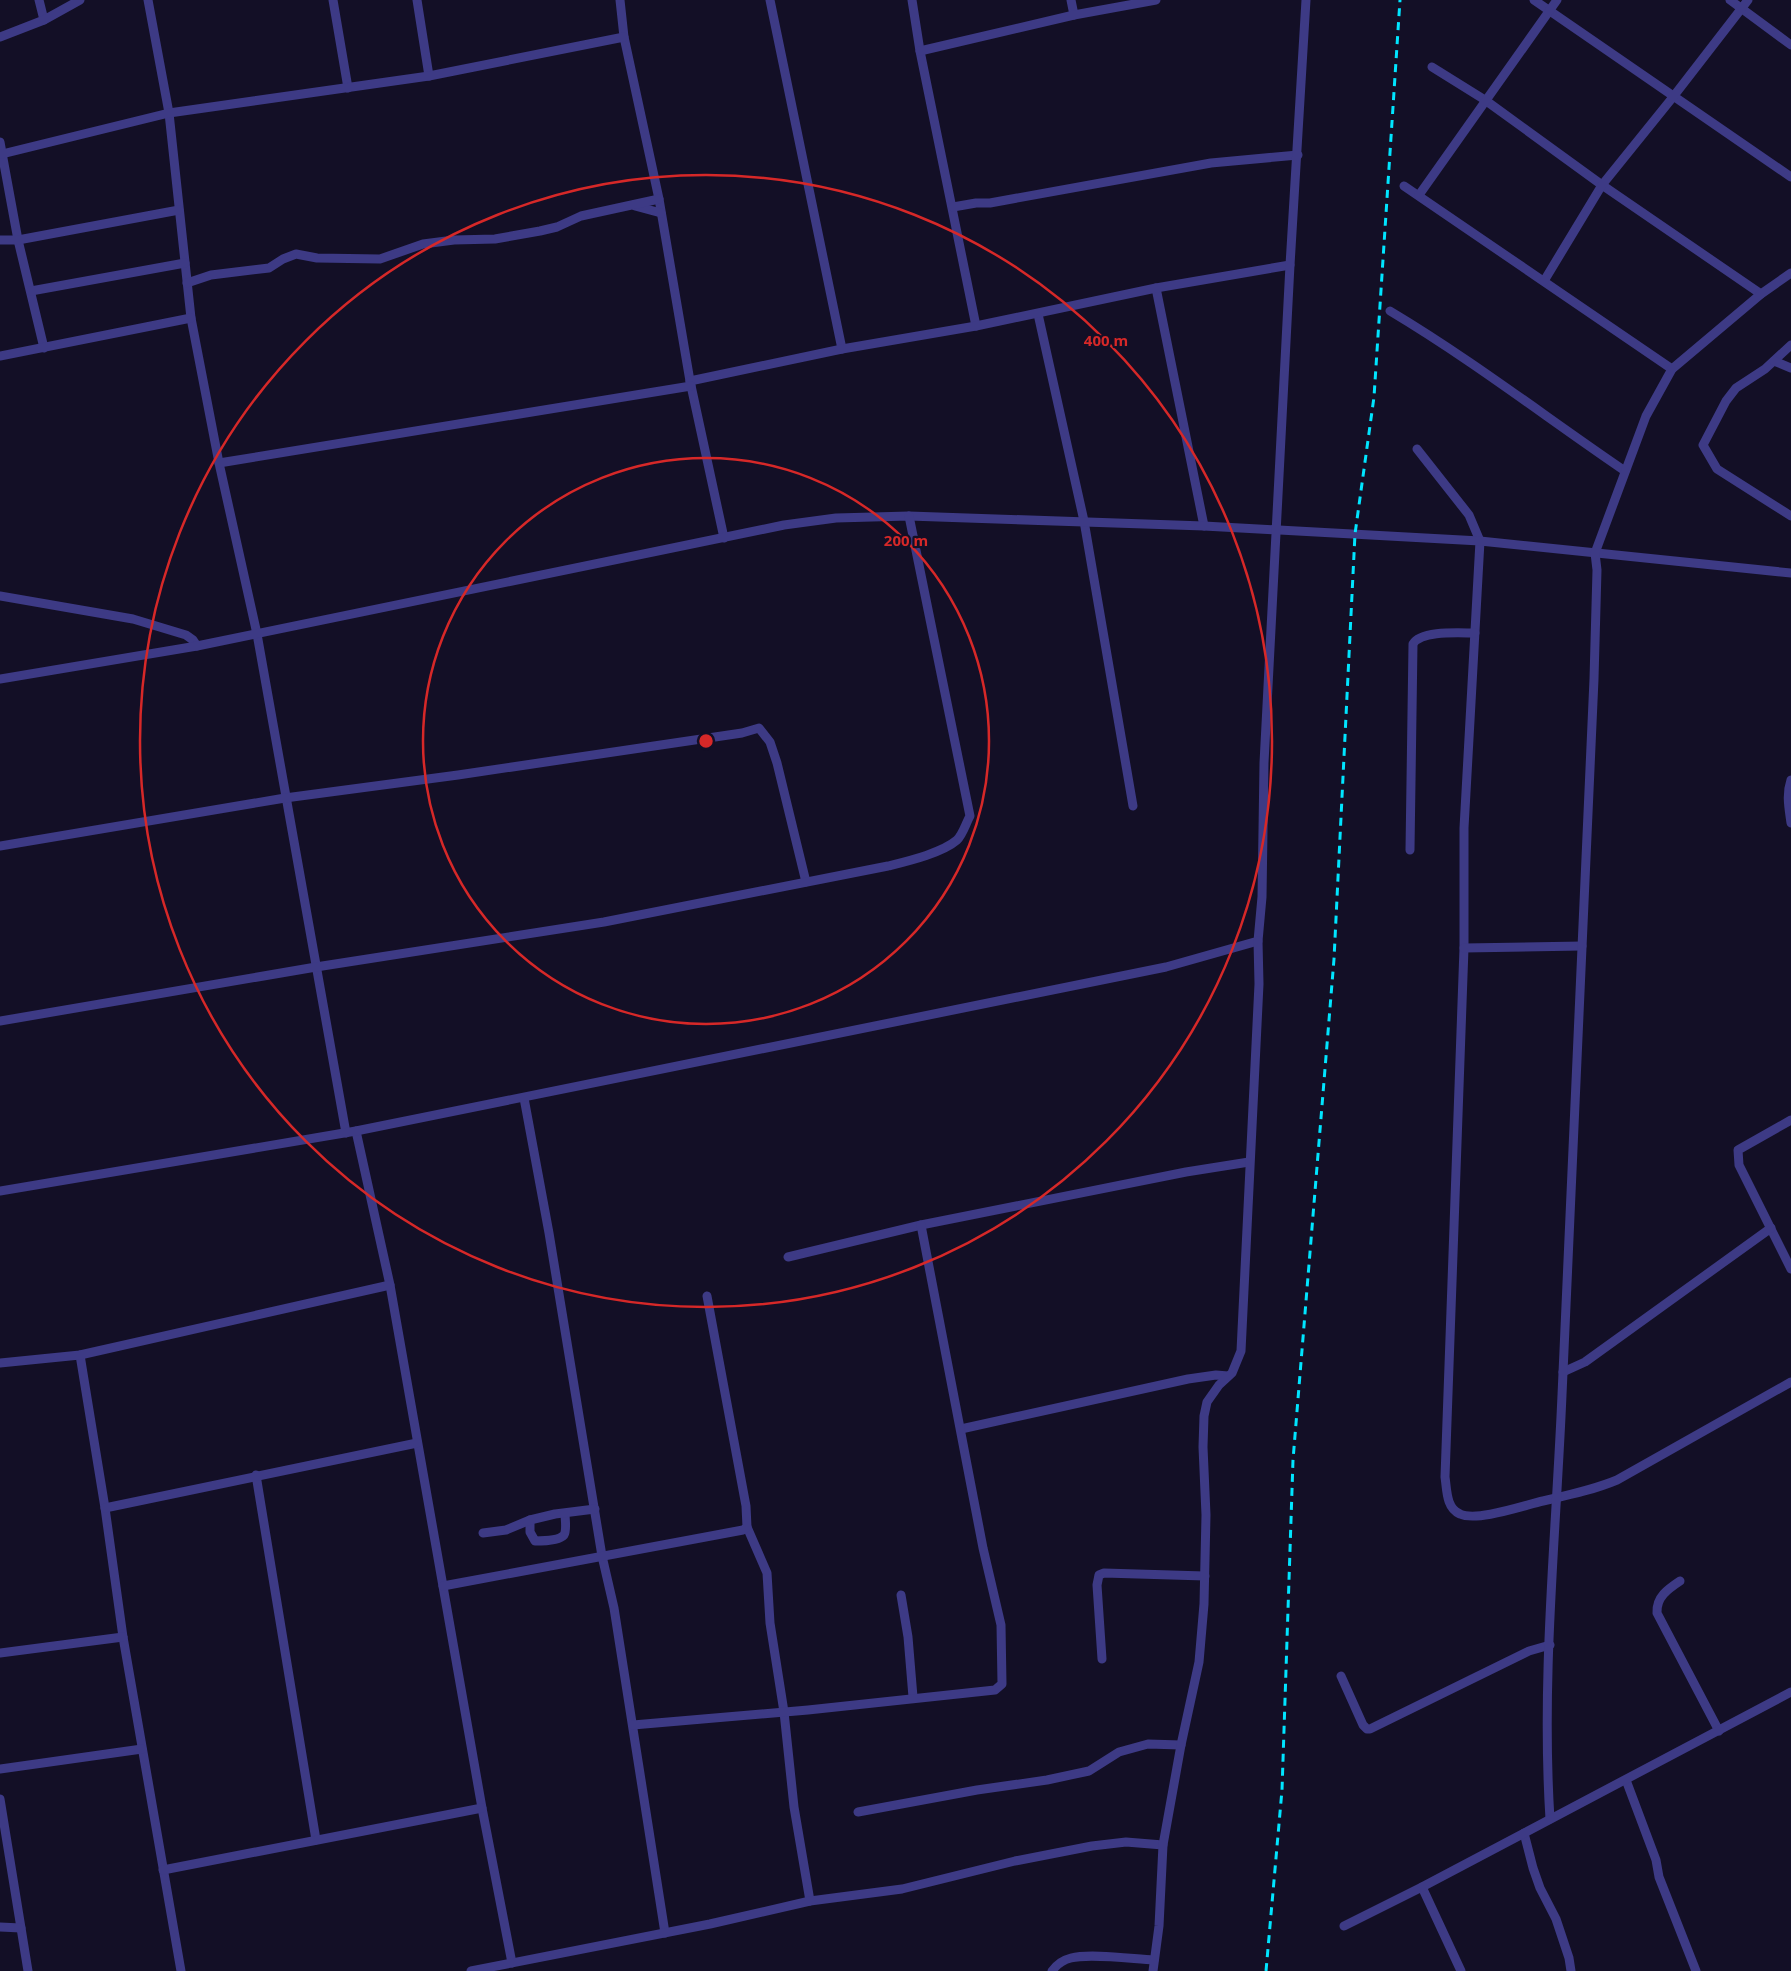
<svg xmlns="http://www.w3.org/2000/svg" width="1791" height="1971" font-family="'Noto Sans',sans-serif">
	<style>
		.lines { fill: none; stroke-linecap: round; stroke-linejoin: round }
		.minor { stroke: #3d3a85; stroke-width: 9 }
		.rail { stroke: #00e5ff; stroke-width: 3; stroke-dasharray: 8 6; stroke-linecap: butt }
		.ring { fill: none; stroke: #d62828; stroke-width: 2.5 }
		.centre { fill: #d62828; stroke: #130f26; stroke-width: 2.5 }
		.ring-label { font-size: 15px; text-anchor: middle; font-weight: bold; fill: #d62828; stroke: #130f26; stroke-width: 4.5; stroke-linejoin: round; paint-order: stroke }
	</style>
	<rect width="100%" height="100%" fill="#130f26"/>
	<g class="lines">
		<g class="minor">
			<path d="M 39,0 L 44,20"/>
			<path d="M 148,0 L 169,113 L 191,318 L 219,463 L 257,634 L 346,1133"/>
			<path d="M 333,0 L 348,88"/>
			<path d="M 417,0 L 429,76"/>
			<path d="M 620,0 L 624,37 L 659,199 L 690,381 L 724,538"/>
			<path d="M 770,0 L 842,349"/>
			<path d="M 912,0 L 920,51 L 976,326"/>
			<path d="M 1071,0 L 1074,15"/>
			<path d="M 1534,0 L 1791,177"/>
			<path d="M 1730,0 L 1791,45"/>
			<path d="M 0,37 L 44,20 L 80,0"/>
			<path d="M 920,51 L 1074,15 L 1156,0"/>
			<path d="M 1432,67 L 1485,100 L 1602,185 L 1761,294"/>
			<path d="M 0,142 L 18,240 L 44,348"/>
			<path d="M 2,154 L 169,113 L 429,76 L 624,37"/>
			<path d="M 1404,186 L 1672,369"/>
			<path d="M 1419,195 L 1557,0"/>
			<path d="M 635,206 L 661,213"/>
			<path d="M 953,207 L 976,203 L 990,203 L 1211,163 L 1298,155"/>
			<path d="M 0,240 L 18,240 L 179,210"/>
			<path d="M 1544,281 L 1602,185 L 1673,97 L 1748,0"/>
			<path d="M 187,283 L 211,275 L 269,268 L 283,259 L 296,254 L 317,258 L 380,259 L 423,244 L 454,240 L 495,239 L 540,231 L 557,227 L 581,216 L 659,199"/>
			<path d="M 1156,288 L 1204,526"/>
			<path d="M 31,291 L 185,263"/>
			<path d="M 1390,311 C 1472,360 1547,418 1625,471"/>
			<path d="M 1038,314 L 1084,521 L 1133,806"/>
			<path d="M 1791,345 L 1765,369 L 1736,388 L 1726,401 L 1703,445 L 1717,469 L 1791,516"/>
			<path d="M 0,356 L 191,318"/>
			<path d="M 1774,361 L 1791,368"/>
			<path d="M 690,381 L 842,349 L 976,326 L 1156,288 L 1290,265"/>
			<path d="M 1417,449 L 1469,515 L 1480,541 L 1464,828 L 1464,948 L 1445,1477 C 1447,1490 1446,1508 1460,1514 C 1477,1522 1525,1505 1543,1501 C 1569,1495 1593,1490 1617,1480 L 1791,1382"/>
			<path d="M 219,463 L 691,386"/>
			<path d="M 0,596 L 133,619 L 186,635 L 193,640 L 197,646"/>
			<path d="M 0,679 L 197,646 L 784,525 L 836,518 L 909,516 L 1204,526 L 1480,541 L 1791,573"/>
			<path d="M 1791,780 C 1786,795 1789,808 1791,823"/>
			<path d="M 0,846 L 285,798 L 458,775 L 742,733 L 759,728 L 770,742 L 777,763 L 806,882"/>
			<path d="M 1410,850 L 1413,644 C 1421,630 1460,633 1475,633"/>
			<path d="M 1464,948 L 1582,946"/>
			<path d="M 0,1021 L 316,967 L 604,922 L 888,866 C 908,861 942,853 957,840 C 963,834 966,823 970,816 L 909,516"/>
			<path d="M 524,1098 L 549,1233 L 602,1556 L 614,1608 L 665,1933"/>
			<path d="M 1791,1120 L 1738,1150 L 1739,1165 L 1791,1269"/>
			<path d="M 356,1131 L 390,1285 L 482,1808 L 512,1963"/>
			<path d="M 0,1191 L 356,1131 L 1166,967 L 1258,941 L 1262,897 L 1264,763 L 1290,265 L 1306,0"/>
			<path d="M 788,1257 L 921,1225 L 1186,1172 L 1249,1162"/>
			<path d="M 80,1355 L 105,1508 L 123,1637 L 181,1971"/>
			<path d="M 0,1363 L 80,1355 L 390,1285"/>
			<path d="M 1563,1372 L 1585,1362 L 1771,1228"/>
			<path d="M 961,1429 L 1188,1379 L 1216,1375 L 1228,1376"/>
			<path d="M 256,1475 L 316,1840"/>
			<path d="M 105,1508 L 417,1443"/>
			<path d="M 530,1520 L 530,1532 L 535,1541 C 542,1541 559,1541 564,1535 C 567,1530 565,1519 565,1514"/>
			<path d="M 747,1527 L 767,1573 L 770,1623 L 784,1712 L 794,1807 L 810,1901"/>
			<path d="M 483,1533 L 506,1530 L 530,1520 L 555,1514 L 595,1509"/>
			<path d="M 1680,1581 C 1668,1589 1656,1597 1657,1613 L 1719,1731"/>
			<path d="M 443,1586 L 743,1530 L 747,1527 L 746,1506 L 707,1296"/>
			<path d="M 901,1595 L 908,1637 L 913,1697"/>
			<path d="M 0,1653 L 123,1637"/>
			<path d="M 1102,1659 L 1097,1585 L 1099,1575 L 1104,1573 L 1205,1576"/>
			<path d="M 1341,1676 L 1363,1725 L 1367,1729 L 1370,1729 L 1529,1651 L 1550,1645"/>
			<path d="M 633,1725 L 808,1710 L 995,1690 L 1002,1684 L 1001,1625 L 983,1548 L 921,1225"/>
			<path d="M 0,1769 L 142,1749"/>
			<path d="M 1626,1780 L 1656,1860 L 1659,1877 L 1696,1971"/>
			<path d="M 0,1799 L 28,1971"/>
			<path d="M 858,1812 L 977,1790 L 1047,1780 L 1089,1771 L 1119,1752 L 1148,1744 L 1181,1745"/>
			<path d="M 1550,1819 C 1541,1678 1556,1536 1562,1395 C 1573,1157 1583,918 1594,679 L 1597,570 L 1595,553 L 1646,416 L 1672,369 L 1761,294 L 1791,273"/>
			<path d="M 1524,1833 L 1533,1868 L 1540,1888 L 1556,1919 L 1569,1958 L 1571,1971"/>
			<path d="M 163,1870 L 482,1808"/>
			<path d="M 1422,1887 L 1461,1971"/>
			<path d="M 1344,1926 L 1422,1887 L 1791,1692"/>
			<path d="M 0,1927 L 21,1928"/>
			<path d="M 471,1971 L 710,1924 L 810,1901 L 902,1889 L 1015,1861 L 1092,1846 L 1126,1842 L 1163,1845"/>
			<path d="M 1052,1971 C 1057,1964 1063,1960 1071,1958 C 1090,1953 1133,1959 1154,1960"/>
			<path d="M 1153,1971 L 1159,1926 L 1163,1845 L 1181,1745 L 1199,1662 L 1204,1604 L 1206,1515 L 1203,1447 L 1204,1416 L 1207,1402 L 1219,1385 L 1232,1373 L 1241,1351 L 1259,984 L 1258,941"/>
		</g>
		<path class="rail" d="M 1266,1971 L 1282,1790 L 1293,1460 L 1334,959 L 1355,534 L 1374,397 L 1400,0"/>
	</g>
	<g class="ring">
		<circle cx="706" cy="741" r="283"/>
		<circle cx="706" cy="741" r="566"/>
	</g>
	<circle cx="706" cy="741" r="8" class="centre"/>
	<g class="ring-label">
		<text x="1106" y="346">400 m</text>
		<text x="906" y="546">200 m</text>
	</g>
</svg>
